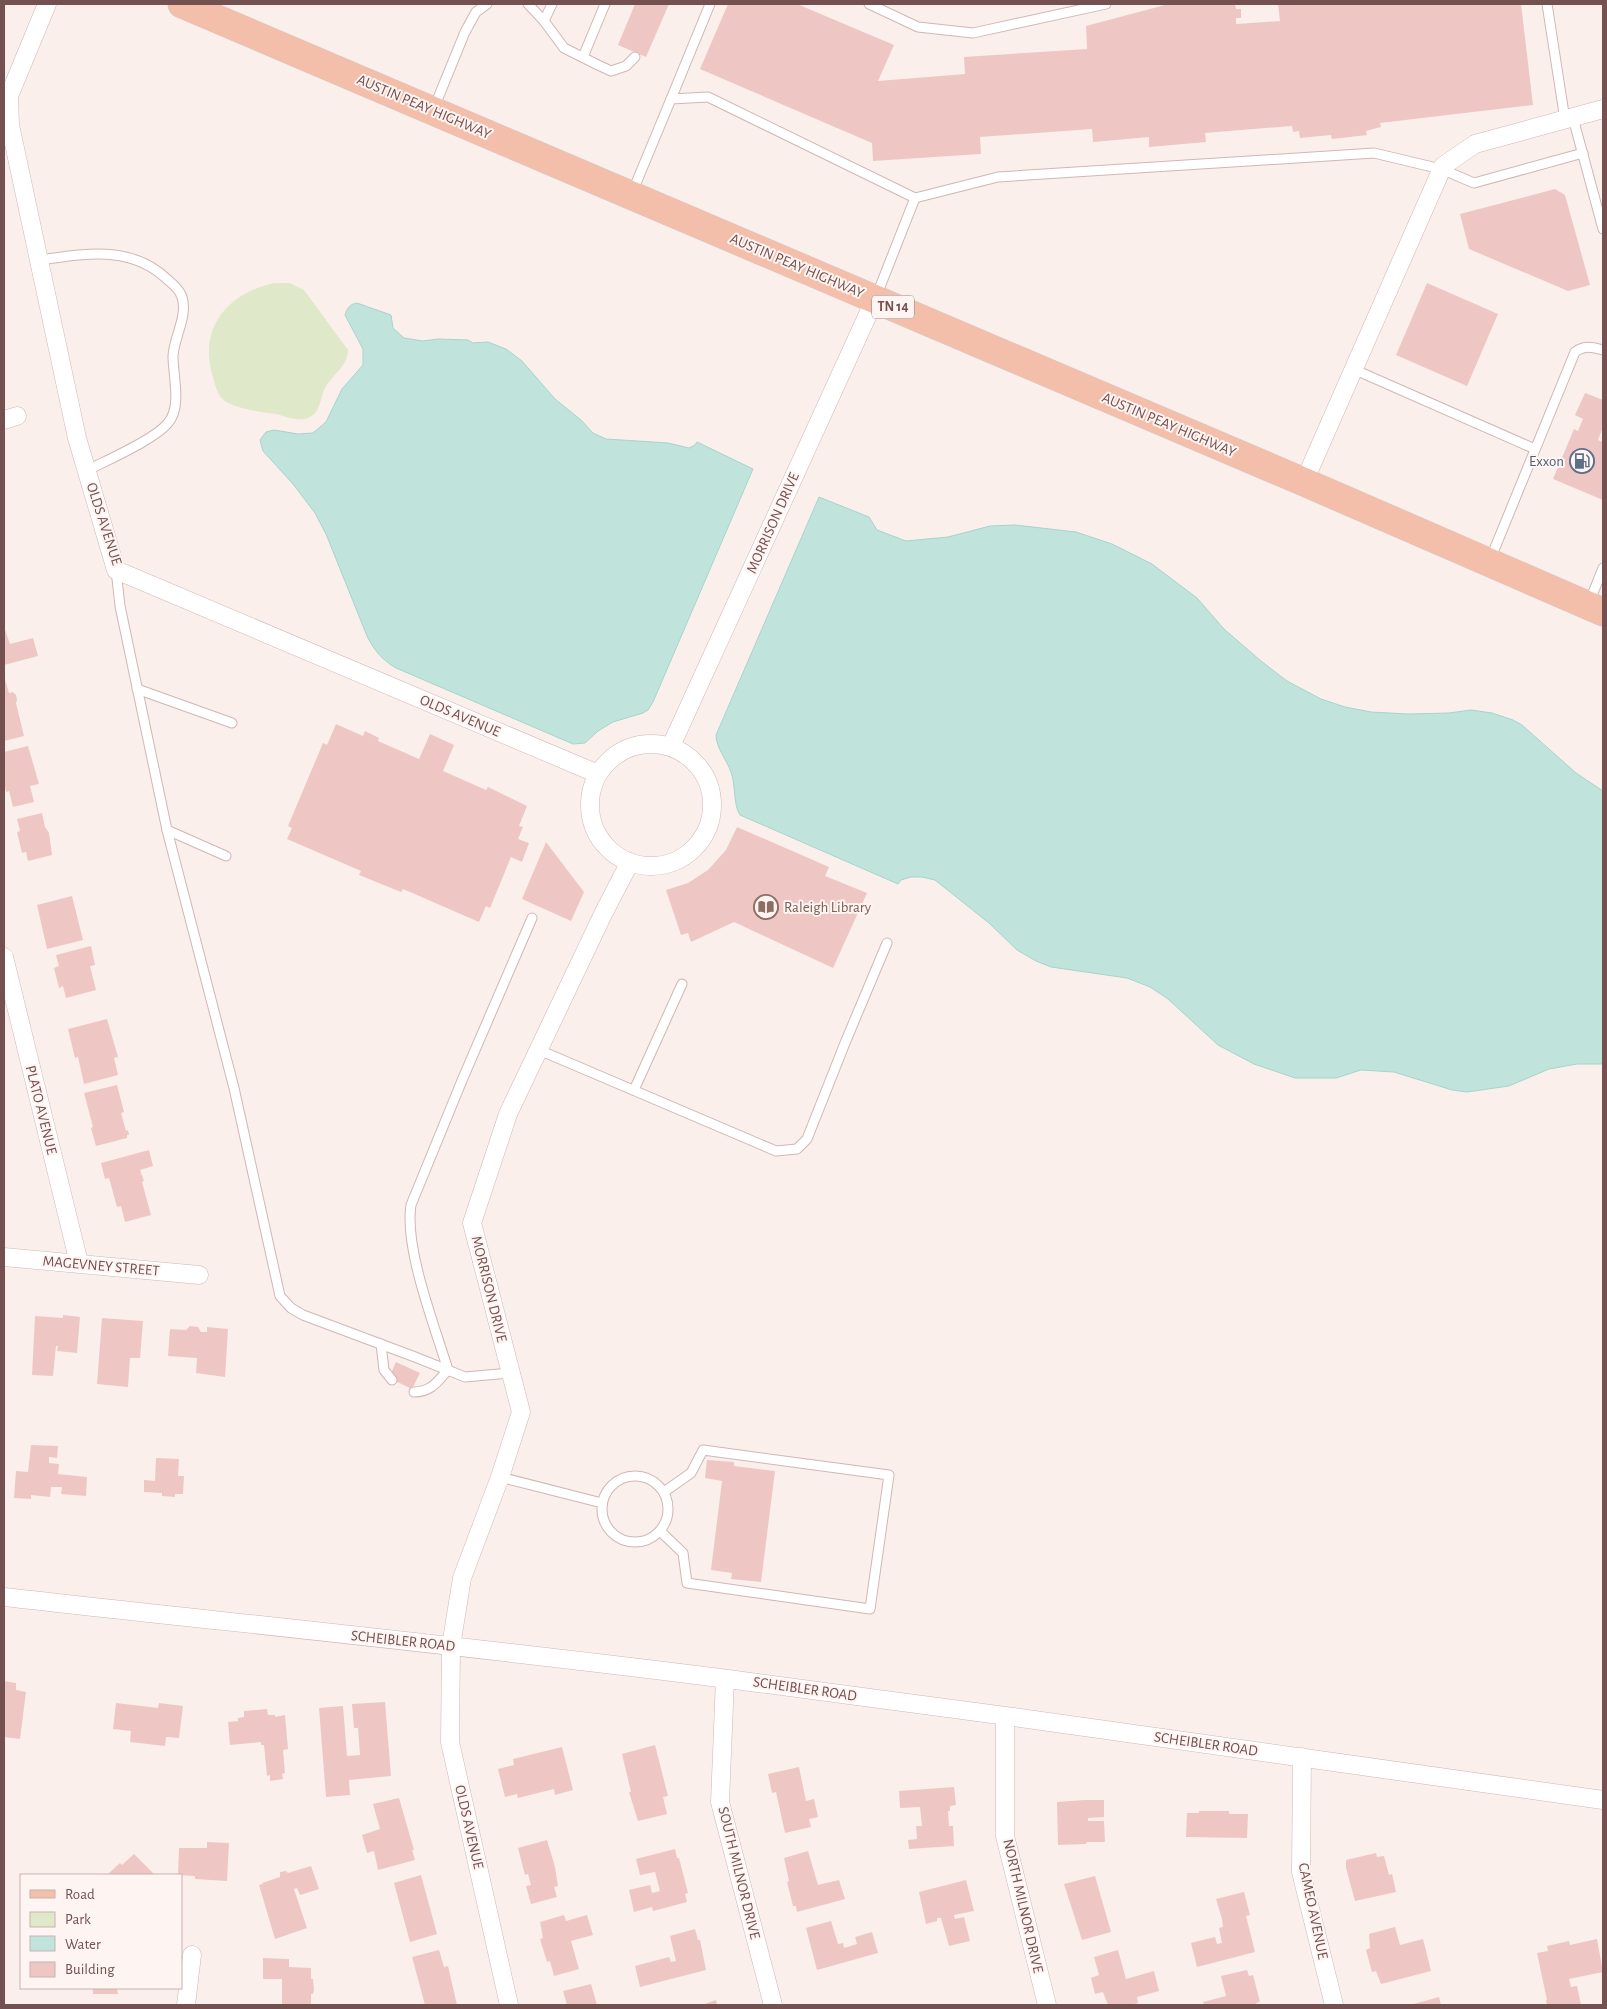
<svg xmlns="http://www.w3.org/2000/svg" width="1607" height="2009" font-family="'Alegreya Sans',sans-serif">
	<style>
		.green { fill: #e0e8ca }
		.water { fill: #c0e3dc; stroke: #a7d4cc }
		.building { fill: #eec7c5 }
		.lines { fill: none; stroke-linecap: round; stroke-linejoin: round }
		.lane-casing { stroke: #cfb7b4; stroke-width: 11 }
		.street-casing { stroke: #cfb7b4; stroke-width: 19 }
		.primary-casing { stroke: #d5caca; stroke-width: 29 }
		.lane { stroke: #fff; stroke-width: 9 }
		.street { stroke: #fff; stroke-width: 18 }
		.primary { stroke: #f3beaa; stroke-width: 28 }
		.labels { text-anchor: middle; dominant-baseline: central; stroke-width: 4; stroke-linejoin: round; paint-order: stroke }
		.shield { fill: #fef4f1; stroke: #9d8180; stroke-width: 1 }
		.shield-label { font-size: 14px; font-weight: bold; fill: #745050 }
		.street-label { font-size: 15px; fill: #745050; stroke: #fef4f1 }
		.service-label { font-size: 15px; fill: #4e5e75; stroke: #fef4f1; text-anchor: end }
		.education-label { font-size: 15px; fill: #785e54; stroke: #fef4f1; text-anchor: start }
	</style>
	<rect width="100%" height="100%" fill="#fbefeb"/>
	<path class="green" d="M 274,283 L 290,283 L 304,290 L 348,350 C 348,366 333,374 325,388 C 321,396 320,410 313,415 C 302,424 288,417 276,414 C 262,412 236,409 225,401 C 217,396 215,383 212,374 C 199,326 229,293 274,283 Z"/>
	<g class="water">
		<path d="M 357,303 L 391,315 L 393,328 L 404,338 L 423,341 L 438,339 L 468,340 L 473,343 L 488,342 L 506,349 L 522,361 L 555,399 L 581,420 L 593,433 L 606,439 L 668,443 L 689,448 L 695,445 L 697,442 L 753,469 L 653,702 L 648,710 L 643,713 L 613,722 L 598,731 L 585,743 L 573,744 L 396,668 C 382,660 374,650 367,636 L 326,534 L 315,513 L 293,484 L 263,451 L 260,440 L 266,432 L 274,430 L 298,434 L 313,433 L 326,422 L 342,389 L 363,365 L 363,349 L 345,315 C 347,308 350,304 357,303 Z"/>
		<path d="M 819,497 L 869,517 L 877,530 L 906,541 L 948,537 L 990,526 L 1015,525 L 1076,532 L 1112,544 L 1152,564 L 1197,598 L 1224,629 L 1261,661 L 1287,681 L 1321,699 L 1345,707 L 1371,712 L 1408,714 L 1449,713 L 1471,710 L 1492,713 L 1513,720 L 1522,725 L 1576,773 L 1603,791 L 1603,1064 L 1577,1064 L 1549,1069 L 1509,1086 L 1467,1092 L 1452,1090 L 1394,1072 L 1361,1070 L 1336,1078 L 1295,1078 L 1254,1064 L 1218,1045 L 1168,999 L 1150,987 L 1127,978 L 1051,967 L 1036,961 L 1017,950 L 989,923 L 935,880 L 922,877 L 911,877 L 901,880 L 898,884 L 740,815 C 733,804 736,786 731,772 C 727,760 716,748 716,735 Z"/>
	</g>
	<g class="building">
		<path d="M 635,4 L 669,4 L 646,57 L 618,45 Z"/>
		<path d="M 728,4 L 797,4 L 894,45 L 878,81 L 965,74 L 964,57 L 1087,49 L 1086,26 L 1165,5 L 1235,4 L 1236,9 L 1241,9 L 1241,18 L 1236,18 L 1236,24 L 1280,21 L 1278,4 L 1521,4 L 1533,105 L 1380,123 L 1381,127 L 1366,131 L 1367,135 L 1332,139 L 1331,135 L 1300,138 L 1299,131 L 1293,132 L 1292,126 L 1205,133 L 1206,142 L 1149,147 L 1149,137 L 1093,142 L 1092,129 L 980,137 L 981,154 L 873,161 L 872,143 L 700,69 Z"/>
		<path d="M 1555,189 L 1565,195 L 1590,285 L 1568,291 L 1469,249 L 1460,214 Z"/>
		<path d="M 1427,283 L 1498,314 L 1467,386 L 1396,355 Z"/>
		<path d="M 1585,393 L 1603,400 L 1603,427 L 1598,440 L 1603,442 L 1603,500 L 1553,479 L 1574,429 L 1578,431 L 1583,419 L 1575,415 Z"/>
		<path d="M 4,627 L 10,644 L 33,638 L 38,656 L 4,665 Z"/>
		<path d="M 4,676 L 9,693 L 13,692 L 16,695 L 17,700 L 16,703 L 24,736 L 4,741 Z"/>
		<path d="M 336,724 L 363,736 L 365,731 L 379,738 L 378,741 L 419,759 L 430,734 L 454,745 L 443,771 L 486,790 L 488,787 L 527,806 L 519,826 L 523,827 L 518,839 L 529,843 L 522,862 L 511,857 L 490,908 L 486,906 L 479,922 L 403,889 L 401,892 L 359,875 L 361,871 L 287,839 L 292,828 L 288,826 L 323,743 L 327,745 Z"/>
		<path d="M 28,746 L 39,784 L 30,786 L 34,802 L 13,807 L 9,791 L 6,792 L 4,782 L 4,752 Z"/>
		<path d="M 42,813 L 45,827 L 49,833 L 52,855 L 28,861 L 26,852 L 22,853 L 17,832 L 20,831 L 17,819 Z"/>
		<path d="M 737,827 L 829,867 L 825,876 L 867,893 L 833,968 L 734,922 L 691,942 L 688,933 L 681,935 L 666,890 L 688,883 L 708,870 L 726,850 Z"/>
		<path d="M 546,842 L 584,892 L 571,921 L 522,899 Z"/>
		<path d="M 72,896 L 83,940 L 47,949 L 37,905 Z"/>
		<path d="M 91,946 L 95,965 L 90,966 L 96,990 L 66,998 L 63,986 L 59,988 L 54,968 L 59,966 L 56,955 Z"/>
		<path d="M 107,1019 L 118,1057 L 114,1058 L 118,1075 L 84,1084 L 78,1057 L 75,1058 L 68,1029 Z"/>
		<path d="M 117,1085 L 124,1112 L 121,1113 L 126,1131 L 128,1130 L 129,1135 L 127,1135 L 127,1138 L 96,1146 L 91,1128 L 93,1127 L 84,1093 Z"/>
		<path d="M 149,1150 L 153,1166 L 140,1170 L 144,1181 L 142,1182 L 151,1215 L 125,1222 L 121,1206 L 117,1207 L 109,1178 L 105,1179 L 101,1163 Z"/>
		<path d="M 63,1315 L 80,1317 L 77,1353 L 57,1351 L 58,1346 L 56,1346 L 53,1376 L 32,1375 L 35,1316 L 63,1318 Z"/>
		<path d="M 102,1318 L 143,1321 L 140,1358 L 130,1358 L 128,1387 L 97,1384 Z"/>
		<path d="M 190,1326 L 198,1327 L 201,1332 L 207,1332 L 207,1327 L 228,1329 L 225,1377 L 196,1373 L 197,1358 L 168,1356 L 170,1329 L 186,1330 Z"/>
		<path d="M 396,1362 L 420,1373 L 412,1389 L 389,1378 Z"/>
		<path d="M 31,1445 L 58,1446 L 57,1458 L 49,1457 L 49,1463 L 59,1464 L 58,1474 L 87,1477 L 86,1496 L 61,1494 L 62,1487 L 51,1487 L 50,1497 L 31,1495 L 31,1499 L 14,1498 L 16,1471 L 28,1472 Z"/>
		<path d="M 156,1458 L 179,1459 L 178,1476 L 184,1476 L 183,1494 L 175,1494 L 175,1497 L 162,1496 L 162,1493 L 144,1492 L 144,1480 L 155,1481 Z"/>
		<path d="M 707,1460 L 734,1462 L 734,1466 L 775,1471 L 761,1582 L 731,1579 L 732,1573 L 711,1570 L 722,1481 L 705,1478 Z"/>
		<path d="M 4,1681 L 16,1683 L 16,1690 L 26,1692 L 20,1739 L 4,1737 Z"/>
		<path d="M 385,1702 L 391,1776 L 349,1780 L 350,1795 L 326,1797 L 319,1708 L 343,1706 L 347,1756 L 360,1755 L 358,1728 L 354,1728 L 352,1704 Z"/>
		<path d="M 116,1703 L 158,1708 L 159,1703 L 183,1706 L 179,1738 L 166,1737 L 165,1746 L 130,1742 L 131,1731 L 113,1729 Z"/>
		<path d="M 267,1709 L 268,1715 L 275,1715 L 275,1717 L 285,1715 L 288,1749 L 283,1750 L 285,1773 L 282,1774 L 283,1779 L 270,1781 L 270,1775 L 267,1776 L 264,1745 L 261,1745 L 261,1742 L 230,1745 L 228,1722 L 238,1721 L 238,1718 L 244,1717 L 244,1711 Z"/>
		<path d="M 655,1745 L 668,1796 L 663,1797 L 667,1814 L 638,1821 L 629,1792 L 631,1792 L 622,1754 Z"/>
		<path d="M 562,1747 L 573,1790 L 555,1795 L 554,1789 L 518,1798 L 517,1794 L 505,1797 L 498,1769 L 514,1765 L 513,1759 Z"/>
		<path d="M 799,1767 L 806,1801 L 814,1799 L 818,1817 L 809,1819 L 811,1827 L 785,1833 L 776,1792 L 772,1793 L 768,1774 Z"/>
		<path d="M 954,1787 L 956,1805 L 950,1806 L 950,1811 L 948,1811 L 949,1826 L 953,1826 L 954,1846 L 909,1849 L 908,1840 L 917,1839 L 916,1826 L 922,1826 L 920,1807 L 900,1808 L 899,1791 Z"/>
		<path d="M 399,1798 L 414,1850 L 412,1850 L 415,1860 L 378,1870 L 374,1851 L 367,1853 L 362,1835 L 380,1829 L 373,1804 Z"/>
		<path d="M 1084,1800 L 1104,1800 L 1104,1817 L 1088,1818 L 1088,1821 L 1104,1821 L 1105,1842 L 1087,1842 L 1086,1844 L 1058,1845 L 1057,1802 Z"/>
		<path d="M 1199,1811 L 1229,1811 L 1229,1814 L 1248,1814 L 1247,1838 L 1186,1837 L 1187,1813 L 1199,1813 Z"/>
		<path d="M 547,1840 L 555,1867 L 558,1886 L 554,1887 L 557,1897 L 531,1904 L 526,1886 L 531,1885 L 528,1874 L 525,1875 L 518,1848 Z"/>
		<path d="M 207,1842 L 229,1843 L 227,1881 L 195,1879 L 195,1876 L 178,1875 L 179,1848 L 207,1848 Z"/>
		<path d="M 675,1849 L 677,1858 L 679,1858 L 688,1893 L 685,1894 L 687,1902 L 653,1911 L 652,1907 L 634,1912 L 629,1890 L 650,1885 L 652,1893 L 660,1891 L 655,1872 L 640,1875 L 636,1859 Z"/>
		<path d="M 808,1851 L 818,1885 L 839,1880 L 845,1899 L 797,1912 L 796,1906 L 793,1906 L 787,1882 L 789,1881 L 784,1858 Z"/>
		<path d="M 1376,1853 L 1377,1857 L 1384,1856 L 1389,1875 L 1392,1874 L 1396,1892 L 1355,1901 L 1346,1868 L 1346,1860 Z"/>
		<path d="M 134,1854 L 155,1875 L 107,1875 L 120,1863 L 122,1865 Z"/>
		<path d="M 311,1866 L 319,1889 L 300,1895 L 297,1888 L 294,1889 L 307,1928 L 275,1939 L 259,1885 L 263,1884 L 262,1883 L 280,1877 L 280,1872 L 286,1871 L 288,1873 Z"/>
		<path d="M 421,1875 L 437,1934 L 410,1942 L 394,1883 Z"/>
		<path d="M 1095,1876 L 1111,1932 L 1082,1940 L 1064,1884 Z"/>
		<path d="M 966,1880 L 974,1911 L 954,1915 L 955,1919 L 964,1917 L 970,1941 L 949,1946 L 941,1918 L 937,1918 L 937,1921 L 926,1924 L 919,1892 Z"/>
		<path d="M 1244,1892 L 1250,1915 L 1246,1916 L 1255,1952 L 1197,1967 L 1191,1943 L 1215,1937 L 1217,1944 L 1222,1943 L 1219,1928 L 1223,1927 L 1222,1919 L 1216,1899 Z"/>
		<path d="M 564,1915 L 566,1921 L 587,1915 L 593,1935 L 571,1941 L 579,1969 L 554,1976 L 550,1961 L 547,1962 L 540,1939 L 543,1938 L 540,1922 Z"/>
		<path d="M 831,1921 L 838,1944 L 843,1943 L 844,1948 L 857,1944 L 855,1937 L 872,1932 L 878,1953 L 817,1970 L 806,1928 Z"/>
		<path d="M 1395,1927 L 1400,1945 L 1423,1939 L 1431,1971 L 1381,1984 L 1376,1971 L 1372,1972 L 1366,1950 L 1370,1948 L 1369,1934 Z"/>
		<path d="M 695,1929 L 698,1940 L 700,1940 L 706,1970 L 640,1987 L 635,1966 L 669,1957 L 671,1962 L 676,1961 L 670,1936 Z"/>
		<path d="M 1597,1939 L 1603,1972 L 1569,1979 L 1571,1987 L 1577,1986 L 1581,2005 L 1547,2005 L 1546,2000 L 1547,2000 L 1537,1953 L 1548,1951 L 1547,1946 L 1569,1941 L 1570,1945 Z"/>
		<path d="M 439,1950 L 444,1967 L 448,1966 L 457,2005 L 425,2005 L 412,1957 Z"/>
		<path d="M 1118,1950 L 1126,1979 L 1154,1971 L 1159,1991 L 1137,1997 L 1138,2003 L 1131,2005 L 1108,2005 L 1103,1992 L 1095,1994 L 1091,1978 L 1099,1975 L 1094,1957 Z"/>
		<path d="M 263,1958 L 289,1959 L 289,1967 L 311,1968 L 311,1979 L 313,1979 L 314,1990 L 313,1994 L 311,1994 L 311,2005 L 282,2005 L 282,1979 L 263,1979 Z"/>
		<path d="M 1247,1970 L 1249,1976 L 1253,1975 L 1260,2002 L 1256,2003 L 1257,2005 L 1204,2005 L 1203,2002 L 1226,1996 L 1221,1976 Z"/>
		<path d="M 591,1984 L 597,2005 L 567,2005 L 563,1991 Z"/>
		<path d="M 93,1988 L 117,1988 L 118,1994 L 93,1994 Z"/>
		<path d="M 1439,1997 L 1441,2005 L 1410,2005 Z"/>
		<path d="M 716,2000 L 717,2005 L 702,2005 L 710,2002 Z"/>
	</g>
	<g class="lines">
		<defs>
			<g id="lane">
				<path d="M 528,4 L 544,21 L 564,48 L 598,65 L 611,71 L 626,66 L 635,57"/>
				<path d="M 869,4 L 918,27 L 973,33 L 1106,4"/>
				<path d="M 1547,4 L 1565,120"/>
				<path d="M 544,21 L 552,4"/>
				<path d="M 583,57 L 605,4"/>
				<path d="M 671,99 L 710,4"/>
				<path d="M 434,108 L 465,32 L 476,12 L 487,4"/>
				<path d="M 1573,118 L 1603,229"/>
				<path d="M 632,193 L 671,99 L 708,97 L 915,198"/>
				<path d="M 39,260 C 85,254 131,244 168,280 C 173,284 180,291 182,297 C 188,316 174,337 173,356 C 173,376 182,407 168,423 C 154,440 107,460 86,471"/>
				<path d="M 876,297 L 915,198 L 998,177 L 1374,153 L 1441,169 L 1474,183 L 1583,153"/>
				<path d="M 1353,369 L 1535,449"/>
				<path d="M 1490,560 L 1575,352 C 1584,345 1593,347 1603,350"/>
				<path d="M 116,570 L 120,606 L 167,830 L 234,1088 L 280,1296 L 291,1308 L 303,1315 L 415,1357 L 465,1377 L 511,1373"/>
				<path d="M 1589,603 L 1603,568"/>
				<path d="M 137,689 L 232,723"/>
				<path d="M 167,830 L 226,856"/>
				<path d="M 539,1050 L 776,1151 L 797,1149 L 807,1139 L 845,1043 L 887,943"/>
				<path d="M 634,1090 L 682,984"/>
				<path d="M 381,1344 L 384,1370 L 392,1380"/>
				<path d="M 414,1392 C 431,1392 437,1382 448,1370 C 435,1327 404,1248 411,1205 L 463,1078 L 532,918"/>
				<circle cx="635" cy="1509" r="33"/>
				<path d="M 500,1477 L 602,1503"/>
				<path d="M 660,1531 L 683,1553 L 687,1583 L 870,1609 L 889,1475 L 703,1450 L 691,1473 L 664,1492"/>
			</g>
			<g id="street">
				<path d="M 47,4 L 9,96 L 10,125 L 77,438 L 116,570 L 598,774"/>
				<path d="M 4,420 L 17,416"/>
				<path d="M 1304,482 L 1443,166 L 1475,144 L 1603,109"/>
				<circle cx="651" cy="805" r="61"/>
				<path d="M 671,746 L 875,299"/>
				<path d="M 4,957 L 79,1263"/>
				<path d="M 4,1257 L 199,1275"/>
				<path d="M 4,1597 C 245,1624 487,1648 728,1679 C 1020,1717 1312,1758 1603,1800"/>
				<path d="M 725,1679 L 720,1802 L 773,2005"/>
				<path d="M 1005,1716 L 1005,1836 L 1047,2005"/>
				<path d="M 1302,1757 L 1301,1872 L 1334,2005"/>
				<path d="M 186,2005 L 192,1955"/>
				<path d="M 509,2005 L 450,1742 L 451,1646 L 462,1578 L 500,1477 L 521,1412 L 472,1223 L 508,1114 L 604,912 L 630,862"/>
			</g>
			<path id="primary" d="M 182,4 L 1304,482 L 1603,612"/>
		</defs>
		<use href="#lane" class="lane-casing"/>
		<use href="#street" class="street-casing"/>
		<use href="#primary" class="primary-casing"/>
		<use href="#lane" class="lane"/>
		<use href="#street" class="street"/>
		<use href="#primary" class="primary"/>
	</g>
	<defs>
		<symbol id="fuel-ring" viewBox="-11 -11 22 22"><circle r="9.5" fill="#fef4f1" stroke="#5c6f8a" stroke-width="1.5"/><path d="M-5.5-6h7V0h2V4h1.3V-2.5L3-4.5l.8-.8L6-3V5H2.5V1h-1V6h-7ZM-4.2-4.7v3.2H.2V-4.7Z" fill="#5c6f8a"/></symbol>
		<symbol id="library-ring" viewBox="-11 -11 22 22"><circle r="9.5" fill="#fef4f1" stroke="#8d6e63" stroke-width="1.5"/><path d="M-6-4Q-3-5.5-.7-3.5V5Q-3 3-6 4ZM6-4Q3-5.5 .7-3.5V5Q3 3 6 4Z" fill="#8d6e63"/></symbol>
	</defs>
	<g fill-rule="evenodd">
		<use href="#fuel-ring" x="1568" y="447" width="28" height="28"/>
		<use href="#library-ring" x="752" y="893" width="28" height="28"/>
	</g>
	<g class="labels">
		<rect class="shield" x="872" y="295.5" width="42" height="23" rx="4"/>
		<g class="shield-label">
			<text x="893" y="307">TN 14</text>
		</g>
		<g class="street-label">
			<text transform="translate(424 107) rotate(23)">AUSTIN PEAY HIGHWAY</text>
			<text transform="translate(797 266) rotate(23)">AUSTIN PEAY HIGHWAY</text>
			<text transform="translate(1169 425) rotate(23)">AUSTIN PEAY HIGHWAY</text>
			<text transform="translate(773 523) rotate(-66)">MORRISON DRIVE</text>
			<text transform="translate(104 524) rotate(72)">OLDS AVENUE</text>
			<text transform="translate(460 716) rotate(23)">OLDS AVENUE</text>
			<text transform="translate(41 1110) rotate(76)">PLATO AVENUE</text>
			<text transform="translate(101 1266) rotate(5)">MAGEVNEY STREET</text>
			<text transform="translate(489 1289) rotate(76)">MORRISON DRIVE</text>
			<text transform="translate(403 1641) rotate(6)">SCHEIBLER ROAD</text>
			<text transform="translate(805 1689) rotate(8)">SCHEIBLER ROAD</text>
			<text transform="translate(1206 1744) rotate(8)">SCHEIBLER ROAD</text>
			<text transform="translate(469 1827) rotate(77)">OLDS AVENUE</text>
			<text transform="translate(739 1873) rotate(76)">SOUTH MILNOR DRIVE</text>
			<text transform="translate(1023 1906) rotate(77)">NORTH MILNOR DRIVE</text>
			<text transform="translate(1313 1911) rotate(78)">CAMEO AVENUE</text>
		</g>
		<g class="service-label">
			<text x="1564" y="461">Exxon</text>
		</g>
		<g class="education-label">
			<text x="784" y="907">Raleigh Library</text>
		</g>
	</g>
	<rect width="1607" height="2009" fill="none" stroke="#745050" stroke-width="10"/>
	<rect x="20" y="1874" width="162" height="115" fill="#fef4f1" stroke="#c7b2b1"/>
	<rect x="30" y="1890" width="25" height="8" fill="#f3beaa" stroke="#c7b2b1"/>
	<text x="65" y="1899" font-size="15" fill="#745050">Road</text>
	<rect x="30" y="1912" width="25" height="15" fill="#e0e8ca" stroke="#c7b2b1"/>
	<text x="65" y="1924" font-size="15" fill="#745050">Park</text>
	<rect x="30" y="1936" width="25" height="15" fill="#c0e3dc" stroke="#c7b2b1"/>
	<text x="65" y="1949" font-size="15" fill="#745050">Water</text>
	<rect x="30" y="1962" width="25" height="15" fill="#eec7c5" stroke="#c7b2b1"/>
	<text x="65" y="1974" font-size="15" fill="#745050">Building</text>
</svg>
